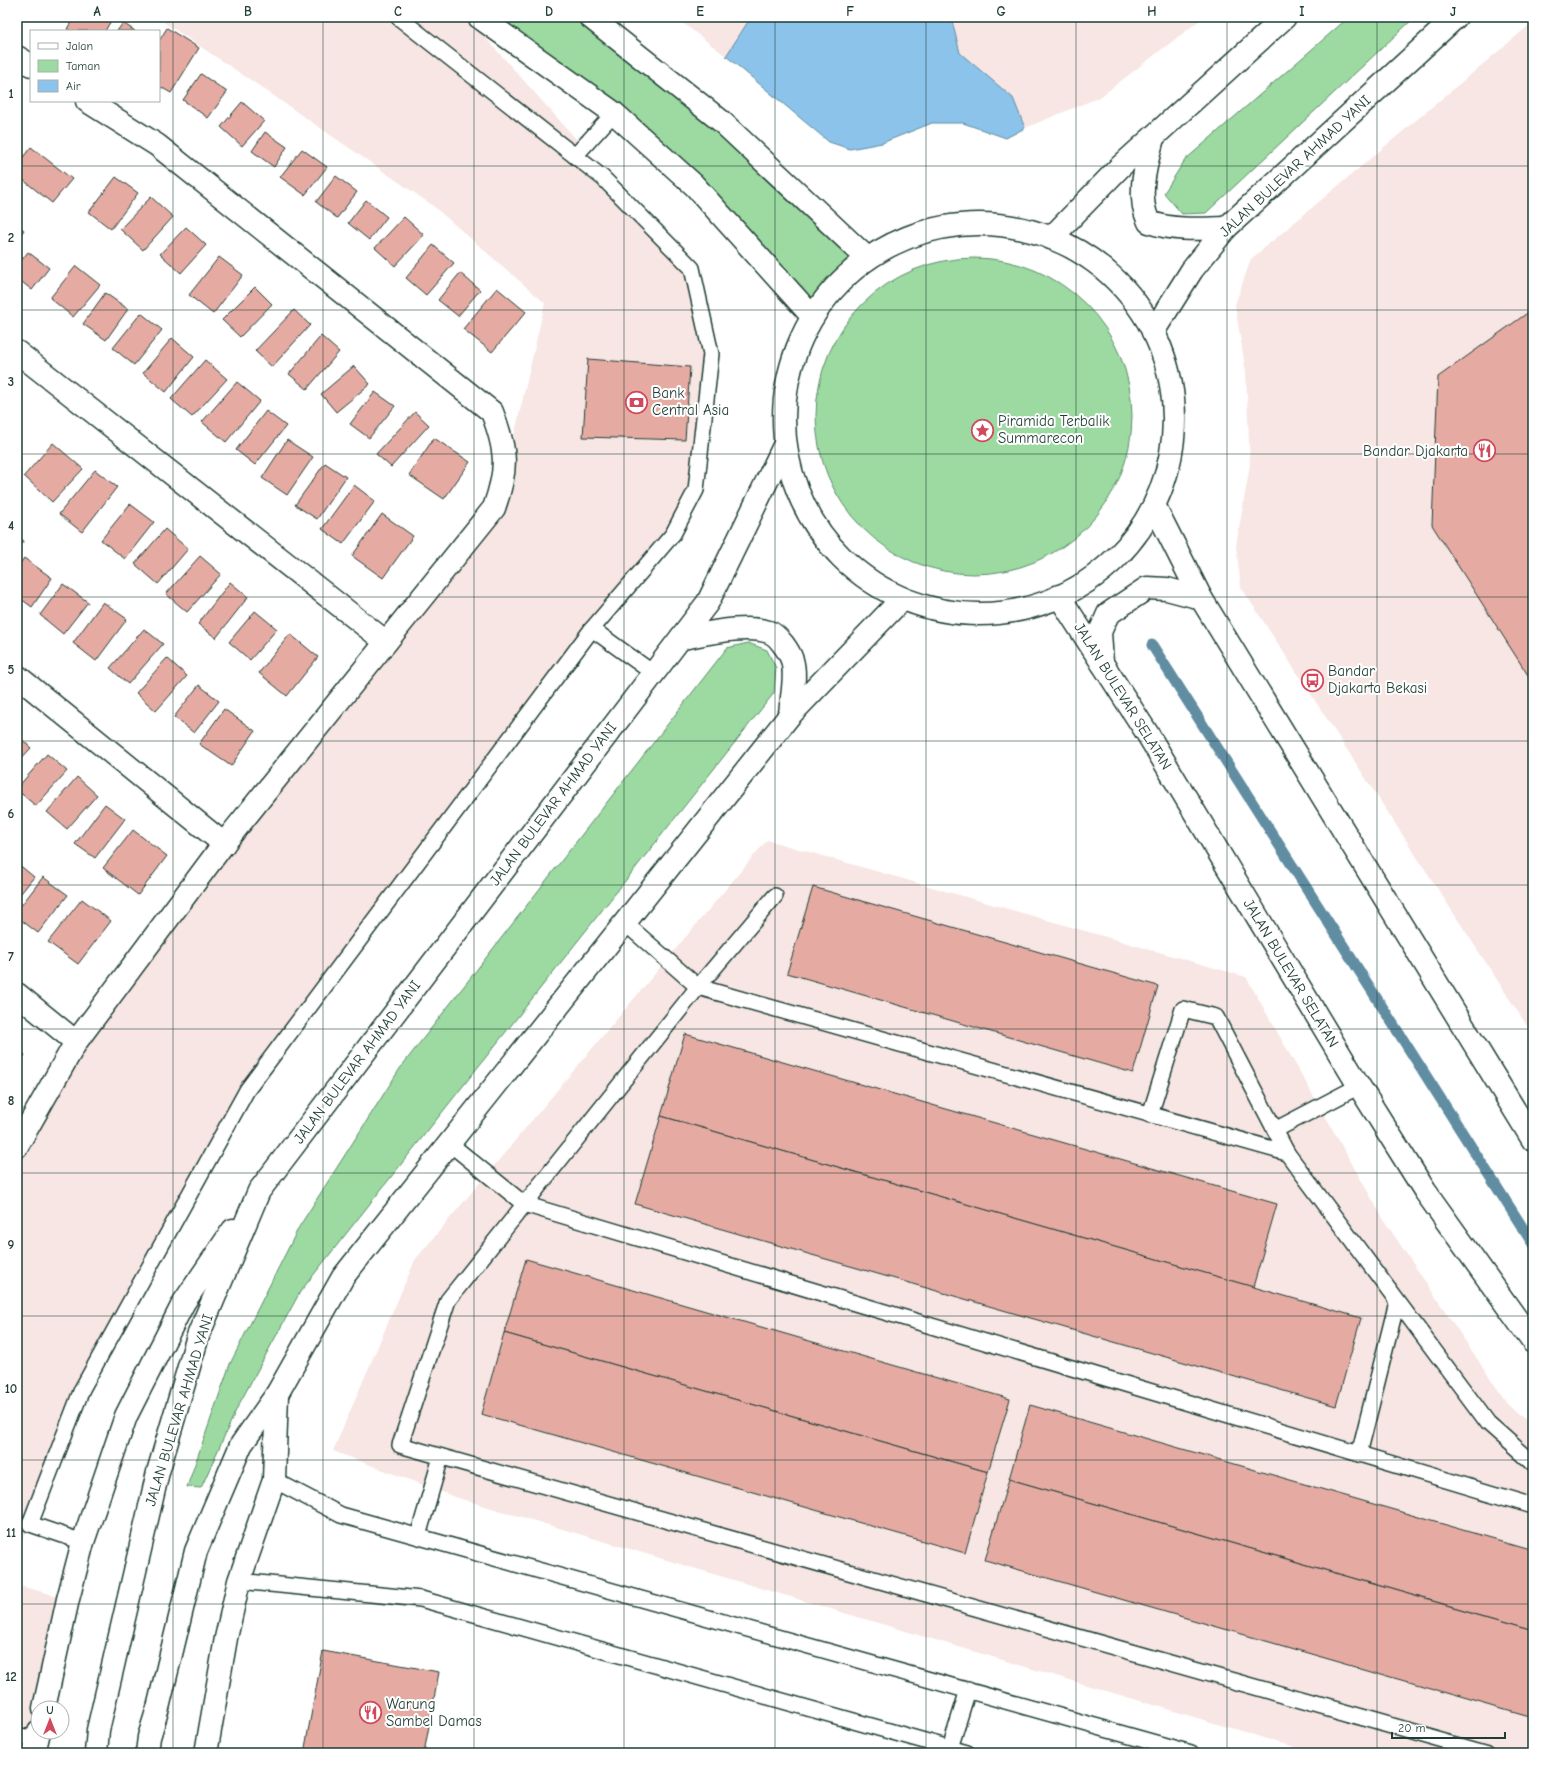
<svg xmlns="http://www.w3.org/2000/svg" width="1550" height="1770" font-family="'Comic Neue',sans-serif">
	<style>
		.built { fill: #f7e6e3 }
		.green { fill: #9cdaa2; stroke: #5e8c6b }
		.water { fill: #8cc3ea; stroke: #608da1 }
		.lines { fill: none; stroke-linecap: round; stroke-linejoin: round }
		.stream { stroke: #608da1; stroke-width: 11 }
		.building { fill: #e5aba3; stroke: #1f3d34 }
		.lane-casing { stroke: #1f3d34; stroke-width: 18 }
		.street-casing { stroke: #1f3d34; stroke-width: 25 }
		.primary-casing { stroke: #1f3d34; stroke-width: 25 }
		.lane { stroke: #fff; stroke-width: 15 }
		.street { stroke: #fff; stroke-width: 22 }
		.primary { stroke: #fff; stroke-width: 22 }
		.grid { fill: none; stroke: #1f3d34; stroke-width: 1; stroke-opacity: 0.55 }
		.labels { text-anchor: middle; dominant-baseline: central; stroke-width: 4; stroke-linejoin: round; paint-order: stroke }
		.street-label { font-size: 15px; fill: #1f3d34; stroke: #fff }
		.poi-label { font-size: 15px; fill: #1f3d34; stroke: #fff; text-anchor: start }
		.neatline { fill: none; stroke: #1f3d34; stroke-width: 1.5 }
		.grid-label { font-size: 13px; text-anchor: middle; font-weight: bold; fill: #1f3d34 }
	</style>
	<rect width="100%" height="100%" fill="#fff"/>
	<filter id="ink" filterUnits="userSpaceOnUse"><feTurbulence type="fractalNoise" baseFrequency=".025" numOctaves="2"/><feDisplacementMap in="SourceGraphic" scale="8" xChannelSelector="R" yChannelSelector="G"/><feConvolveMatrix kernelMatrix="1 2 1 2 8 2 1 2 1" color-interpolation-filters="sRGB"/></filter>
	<g filter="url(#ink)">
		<g class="built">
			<path d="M 156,17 L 463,17 L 473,24 L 692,268 L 711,354 L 696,490 L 673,534 L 247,1090 L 82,1389 L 17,1555 L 17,1146 L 76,1042 L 503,484 L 545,303 L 432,205 L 255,83 Z"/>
			<path d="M 675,17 L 1204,17 L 1100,97 L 1025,128 L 1006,138 L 963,123 L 932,123 L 882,143 L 850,149 L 829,142 L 726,56 Z"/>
			<path d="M 1533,22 L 1533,1035 L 1241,587 L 1236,546 L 1250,465 L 1246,372 L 1235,305 L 1251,259 Z"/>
			<path d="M 767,840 L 1246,977 L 1385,1222 L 1507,1403 L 1533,1427 L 1533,1753 L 1315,1753 L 458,1498 L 333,1451 L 415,1260 Z"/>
			<path d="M 17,1585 L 68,1599 L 38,1708 L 36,1753 L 17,1753 Z"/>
		</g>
		<g class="green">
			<path d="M 479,17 L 590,17 L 867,258 L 828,292 L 811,315 L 694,185 Z"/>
			<path d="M 1349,17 L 1415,17 L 1206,213 L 1182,214 L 1164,193 L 1185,160 Z"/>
			<circle cx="974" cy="416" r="158"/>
			<path d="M 748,643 L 767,650 L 776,668 L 774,693 L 300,1292 L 237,1408 L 201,1488 L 187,1487 L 230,1364 L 299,1227 L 401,1067 L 727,648 Z"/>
		</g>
		<path class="water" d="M 751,17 L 951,17 L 960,53 L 1013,98 L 1025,128 L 1006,138 L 963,123 L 932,123 L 882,143 L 850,149 L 829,142 L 726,56 Z"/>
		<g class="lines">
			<path class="stream" d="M 1152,645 L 1533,1244"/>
		</g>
		<g class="building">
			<path d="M 74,17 L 113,17 L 105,31 L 70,31 L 67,29 Z"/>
			<path d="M 123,23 L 135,31 L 117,31 Z"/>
			<path d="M 167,28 L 199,48 L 171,93 L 159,86 L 159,41 Z"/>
			<path d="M 201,74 L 227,92 L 208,118 L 183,100 Z"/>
			<path d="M 242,102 L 264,121 L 242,146 L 221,127 Z"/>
			<path d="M 265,132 L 287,147 L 274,167 L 252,151 Z"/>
			<path d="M 31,147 L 72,179 L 52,203 L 17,175 L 17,165 Z"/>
			<path d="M 302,149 L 327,167 L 305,195 L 280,177 Z"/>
			<path d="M 336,176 L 357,192 L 337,218 L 316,202 Z"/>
			<path d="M 116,177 L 138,193 L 111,229 L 89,212 Z"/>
			<path d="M 151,197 L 173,217 L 143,250 L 120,229 Z"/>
			<path d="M 366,200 L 387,217 L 369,240 L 348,223 Z"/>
			<path d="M 404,217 L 424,235 L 395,266 L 375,248 Z"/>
			<path d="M 17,225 L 24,230 L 17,239 Z"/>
			<path d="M 186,227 L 206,245 L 181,273 L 160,254 Z"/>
			<path d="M 433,245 L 454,263 L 426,295 L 406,278 Z"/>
			<path d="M 28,252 L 49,268 L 32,290 L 17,278 L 17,266 Z"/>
			<path d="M 219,257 L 243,275 L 213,314 L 189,295 Z"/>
			<path d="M 76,266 L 100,285 L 73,317 L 50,298 Z"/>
			<path d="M 460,273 L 480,290 L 458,316 L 438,300 Z"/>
			<path d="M 255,287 L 272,304 L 240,337 L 222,320 Z"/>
			<path d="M 497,288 L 526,312 L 492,352 L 463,329 Z"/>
			<path d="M 105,293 L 128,309 L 106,340 L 83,324 Z"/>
			<path d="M 1533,309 L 1533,683 L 1432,525 L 1438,377 Z"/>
			<path d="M 294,310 L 310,325 L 272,367 L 255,351 Z"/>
			<path d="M 141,313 L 162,330 L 134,365 L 113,348 Z"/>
			<path d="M 321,336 L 339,352 L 307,389 L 289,374 Z"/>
			<path d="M 172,338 L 194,357 L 166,392 L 143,373 Z"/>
			<path d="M 588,359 L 690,367 L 685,440 L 583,437 Z"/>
			<path d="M 205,360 L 227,379 L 192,417 L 171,399 Z"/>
			<path d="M 354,366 L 370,384 L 336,412 L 321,394 Z"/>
			<path d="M 237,382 L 260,401 L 226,442 L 202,422 Z"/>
			<path d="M 375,392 L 395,406 L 369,438 L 350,424 Z"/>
			<path d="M 266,411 L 286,426 L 255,465 L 236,450 Z"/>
			<path d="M 415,412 L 429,425 L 391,467 L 376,454 Z"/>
			<path d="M 434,438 L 470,462 L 444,499 L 409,475 Z"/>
			<path d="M 287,440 L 313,457 L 287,495 L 262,478 Z"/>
			<path d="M 53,443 L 83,469 L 52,502 L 24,476 Z"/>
			<path d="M 325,463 L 346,477 L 317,519 L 295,505 Z"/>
			<path d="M 95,470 L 117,487 L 82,532 L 59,514 Z"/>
			<path d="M 354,485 L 375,501 L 343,544 L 322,529 Z"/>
			<path d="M 130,504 L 154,522 L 125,559 L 101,540 Z"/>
			<path d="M 382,514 L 413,536 L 383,578 L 352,556 Z"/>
			<path d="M 165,529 L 188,549 L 158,584 L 135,564 Z"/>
			<path d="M 17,537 L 24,541 L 17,550 Z"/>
			<path d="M 200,556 L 221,574 L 187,612 L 166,594 Z"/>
			<path d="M 24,558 L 52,578 L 32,607 L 17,596 L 17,568 Z"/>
			<path d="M 230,582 L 248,597 L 216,638 L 198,624 Z"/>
			<path d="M 63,584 L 88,602 L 63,634 L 40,615 Z"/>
			<path d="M 103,602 L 127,619 L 96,661 L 73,643 Z"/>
			<path d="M 255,611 L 277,629 L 250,660 L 229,642 Z"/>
			<path d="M 144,629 L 163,644 L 128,684 L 110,668 Z"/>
			<path d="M 290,634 L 318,657 L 287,696 L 259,673 Z"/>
			<path d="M 167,658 L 187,676 L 156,711 L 136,693 Z"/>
			<path d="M 199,685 L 219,701 L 194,733 L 174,717 Z"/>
			<path d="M 224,709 L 255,731 L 231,766 L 199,744 Z"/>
			<path d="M 17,735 L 31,748 L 17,763 Z"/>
			<path d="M 47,754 L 67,771 L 36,806 L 17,790 L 17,788 Z"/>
			<path d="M 77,777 L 97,795 L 67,829 L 47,812 Z"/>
			<path d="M 105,804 L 125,819 L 95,858 L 75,844 Z"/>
			<path d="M 133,830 L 167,856 L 138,895 L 103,868 Z"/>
			<path d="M 17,863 L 34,877 L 17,898 Z"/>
			<path d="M 43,877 L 68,895 L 38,933 L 17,917 L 17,911 Z"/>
			<path d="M 813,887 L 1158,986 L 1133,1073 L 787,973 Z"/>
			<path d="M 82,899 L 111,921 L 78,964 L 48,942 Z"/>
			<path d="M 685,1034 L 1277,1204 L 1253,1287 L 661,1116 Z"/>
			<path d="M 17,1049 L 25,1055 L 17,1065 Z"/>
			<path d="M 661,1116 L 1361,1318 L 1336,1406 L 635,1204 Z"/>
			<path d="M 526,1259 L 1010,1399 L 988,1472 L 504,1333 Z"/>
			<path d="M 504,1333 L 988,1472 L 965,1553 L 481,1414 Z"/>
			<path d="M 1030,1405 L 1533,1550 L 1533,1630 L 1009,1479 Z"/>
			<path d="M 1009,1479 L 1533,1630 L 1533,1718 L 985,1560 Z"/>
			<path d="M 323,1651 L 439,1672 L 424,1753 L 304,1753 Z"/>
			<path d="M 17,1660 L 19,1660 L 17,1690 Z"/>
		</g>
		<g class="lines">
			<defs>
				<g id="lane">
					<path d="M 575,156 L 614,113"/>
					<path d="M 592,629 L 653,673"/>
					<path d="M 775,896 L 698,987 L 448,1300 L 400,1445 L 1488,1753"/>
					<path d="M 625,923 L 698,987 L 1287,1153"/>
					<path d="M 1150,1115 L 1183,1009 L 1216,1017 L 1287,1153 L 1488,1423 L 1533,1463"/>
					<path d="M 1275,1130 L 1359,1086"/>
					<path d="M 449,1143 L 524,1204 L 1533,1506"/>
					<path d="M 1359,1454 L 1397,1302"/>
					<path d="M 274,1480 L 341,1515 L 1191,1753"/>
					<path d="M 418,1536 L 441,1457"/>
					<path d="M 83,1542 L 30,1524 L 82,1389 L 247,1090 L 592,629 L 673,534 L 696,490 L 711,354 L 692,268 L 603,178 L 398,17"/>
					<path d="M 239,1581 L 421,1599 L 967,1753"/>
					<path d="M 17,1736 L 37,1738"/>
					<path d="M 950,1748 L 968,1690"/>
				</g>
				<g id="street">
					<path d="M 479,17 L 614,113 L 694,185 L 811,315"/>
					<path d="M 590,17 L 721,121 L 867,258"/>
					<path d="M 17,57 L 31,65"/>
					<path d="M 17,352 L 386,642"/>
					<path d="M 17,676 L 224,844"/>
					<path d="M 17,994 L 76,1042"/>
					<path d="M 17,1146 L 76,1042 L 222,846 L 494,508 C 508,469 507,451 492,412 L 157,145 L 87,101"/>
				</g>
				<g id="primary">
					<path d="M 1153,138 C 1146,165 1136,196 1149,222 C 1174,231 1199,229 1226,228"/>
					<circle cx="979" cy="419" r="195"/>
					<path d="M 1051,238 L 1120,167 L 1285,17"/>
					<path d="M 1153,332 L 1192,270 L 1226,228 L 1456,17"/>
					<path d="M 1157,511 L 1201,598 L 1533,1140"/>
					<path d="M 1059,596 L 1147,733 L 1359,1086 L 1425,1191 L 1533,1342"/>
					<path d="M 681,638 C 706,634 745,624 769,632 C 778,635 789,651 792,660 C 797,676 791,698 790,715"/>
					<path d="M 1102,663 L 1100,632 L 1108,614 L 1147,588 L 1167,589 L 1201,598"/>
					<path d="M 44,1708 L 68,1599 L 83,1542 L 126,1416 L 184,1302 L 233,1230"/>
					<path d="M 34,1753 L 39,1732"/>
					<path d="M 96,1753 L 98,1730 L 158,1472 L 198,1336 L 259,1191 L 708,602 L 783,448"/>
					<path d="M 147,1753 L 149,1737 L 158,1708 L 196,1551 L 241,1445 L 277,1394 L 343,1277 L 790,715 L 902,599"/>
					<path d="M 206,1753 L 226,1638 L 239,1581 L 274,1480 L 277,1394"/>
				</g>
			</defs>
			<use href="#lane" class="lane-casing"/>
			<use href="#street" class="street-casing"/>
			<use href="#primary" class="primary-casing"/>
			<use href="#lane" class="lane"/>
			<use href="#street" class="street"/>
			<use href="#primary" class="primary"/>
		</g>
	</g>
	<path class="grid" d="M 173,17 L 173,1753M 323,17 L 323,1753M 474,17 L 474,1753M 624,17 L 624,1753M 775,17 L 775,1753M 926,17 L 926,1753M 1076,17 L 1076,1753M 1227,17 L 1227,1753M 1377,17 L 1377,1753M 17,166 L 1533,166M 17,310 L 1533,310M 17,454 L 1533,454M 17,597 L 1533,597M 17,741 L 1533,741M 17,885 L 1533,885M 17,1029 L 1533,1029M 17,1173 L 1533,1173M 17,1316 L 1533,1316M 17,1460 L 1533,1460M 17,1604 L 1533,1604"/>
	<defs>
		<symbol id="bank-ring" viewBox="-11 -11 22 22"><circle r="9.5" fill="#fff" stroke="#d1495b" stroke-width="1.5"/><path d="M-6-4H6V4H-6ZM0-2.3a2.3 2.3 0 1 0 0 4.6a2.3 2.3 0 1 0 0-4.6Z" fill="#d1495b"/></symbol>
		<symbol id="sight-ring" viewBox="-11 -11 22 22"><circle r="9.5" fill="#fff" stroke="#d1495b" stroke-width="1.5"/><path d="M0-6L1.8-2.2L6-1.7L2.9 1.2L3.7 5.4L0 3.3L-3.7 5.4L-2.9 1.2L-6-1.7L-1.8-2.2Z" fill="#d1495b"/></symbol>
		<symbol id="restaurant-ring" viewBox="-11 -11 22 22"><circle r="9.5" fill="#fff" stroke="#d1495b" stroke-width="1.5"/><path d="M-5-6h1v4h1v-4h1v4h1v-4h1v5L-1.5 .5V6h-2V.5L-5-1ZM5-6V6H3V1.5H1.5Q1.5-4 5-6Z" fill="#d1495b"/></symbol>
		<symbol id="bus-ring" viewBox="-11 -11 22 22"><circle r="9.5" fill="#fff" stroke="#d1495b" stroke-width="1.5"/><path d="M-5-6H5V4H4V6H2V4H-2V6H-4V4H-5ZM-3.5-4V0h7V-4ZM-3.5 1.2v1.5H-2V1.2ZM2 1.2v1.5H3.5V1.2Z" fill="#d1495b"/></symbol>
	</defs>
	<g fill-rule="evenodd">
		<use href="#bank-ring" x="624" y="390" width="25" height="25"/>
		<use href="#sight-ring" x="970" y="418" width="25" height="25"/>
		<use href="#restaurant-ring" x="1472" y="438" width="25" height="25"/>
		<use href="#bus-ring" x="1300" y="668" width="25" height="25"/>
		<use href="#restaurant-ring" x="358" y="1700" width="25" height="25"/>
	</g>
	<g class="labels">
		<g class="street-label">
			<text transform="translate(1295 166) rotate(-43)">JALAN BULEVAR AHMAD YANI</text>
			<text transform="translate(1123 696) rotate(58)">JALAN BULEVAR SELATAN</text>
			<text transform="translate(553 804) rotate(-53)">JALAN BULEVAR AHMAD YANI</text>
			<text transform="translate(1291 973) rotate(59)">JALAN BULEVAR SELATAN</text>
			<text transform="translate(357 1062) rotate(-53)">JALAN BULEVAR AHMAD YANI</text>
			<text transform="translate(179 1410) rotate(-73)">JALAN BULEVAR AHMAD YANI</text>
		</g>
		<g class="poi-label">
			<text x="652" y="393">Bank<tspan x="652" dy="17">Central Asia</tspan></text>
			<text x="998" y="421">Piramida Terbalik<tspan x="998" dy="17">Summarecon</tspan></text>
			<text x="1468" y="451" text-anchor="end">Bandar Djakarta</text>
			<text x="1328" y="671">Bandar<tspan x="1328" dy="17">Djakarta Bekasi</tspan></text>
			<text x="386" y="1704">Warung<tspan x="386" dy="17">Sambel Damas</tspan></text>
		</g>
	</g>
	<rect width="1550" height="1770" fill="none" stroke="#fff" stroke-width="44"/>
	<rect x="30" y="30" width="130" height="72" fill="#ffffff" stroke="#a5b1ae"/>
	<rect x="38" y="43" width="20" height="6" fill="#ffffff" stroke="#a5b1ae"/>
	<text x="66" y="50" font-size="12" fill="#1f3d34">Jalan</text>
	<rect x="38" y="60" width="20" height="12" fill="#9cdaa2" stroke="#a5b1ae"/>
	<text x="66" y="70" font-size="12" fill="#1f3d34">Taman</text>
	<rect x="38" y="80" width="20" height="12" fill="#8cc3ea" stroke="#a5b1ae"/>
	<text x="66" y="90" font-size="12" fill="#1f3d34">Air</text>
	<g transform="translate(50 1720)"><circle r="19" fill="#ffffff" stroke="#a5b1ae"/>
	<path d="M0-3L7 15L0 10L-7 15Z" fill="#d1495b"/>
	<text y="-6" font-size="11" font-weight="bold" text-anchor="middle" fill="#1f3d34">U</text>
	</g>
	<path d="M1392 1732v6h113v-6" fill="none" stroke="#1f3d34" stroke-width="2"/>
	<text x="1398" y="1732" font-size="12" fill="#1f3d34" stroke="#ffffff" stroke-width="3" paint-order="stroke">20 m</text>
	<rect x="22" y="22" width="1506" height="1726" class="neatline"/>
	<g class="grid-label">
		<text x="97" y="16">A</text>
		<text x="248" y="16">B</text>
		<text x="398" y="16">C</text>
		<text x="549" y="16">D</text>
		<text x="700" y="16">E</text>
		<text x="850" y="16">F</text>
		<text x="1001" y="16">G</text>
		<text x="1152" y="16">H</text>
		<text x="1302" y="16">I</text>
		<text x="1453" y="16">J</text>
		<text x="11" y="98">1</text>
		<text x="11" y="242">2</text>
		<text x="11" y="386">3</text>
		<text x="11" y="530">4</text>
		<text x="11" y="674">5</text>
		<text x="11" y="818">6</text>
		<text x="11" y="961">7</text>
		<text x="11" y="1105">8</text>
		<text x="11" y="1249">9</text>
		<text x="11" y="1393">10</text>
		<text x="11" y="1537">11</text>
		<text x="11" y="1681">12</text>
	</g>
</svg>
